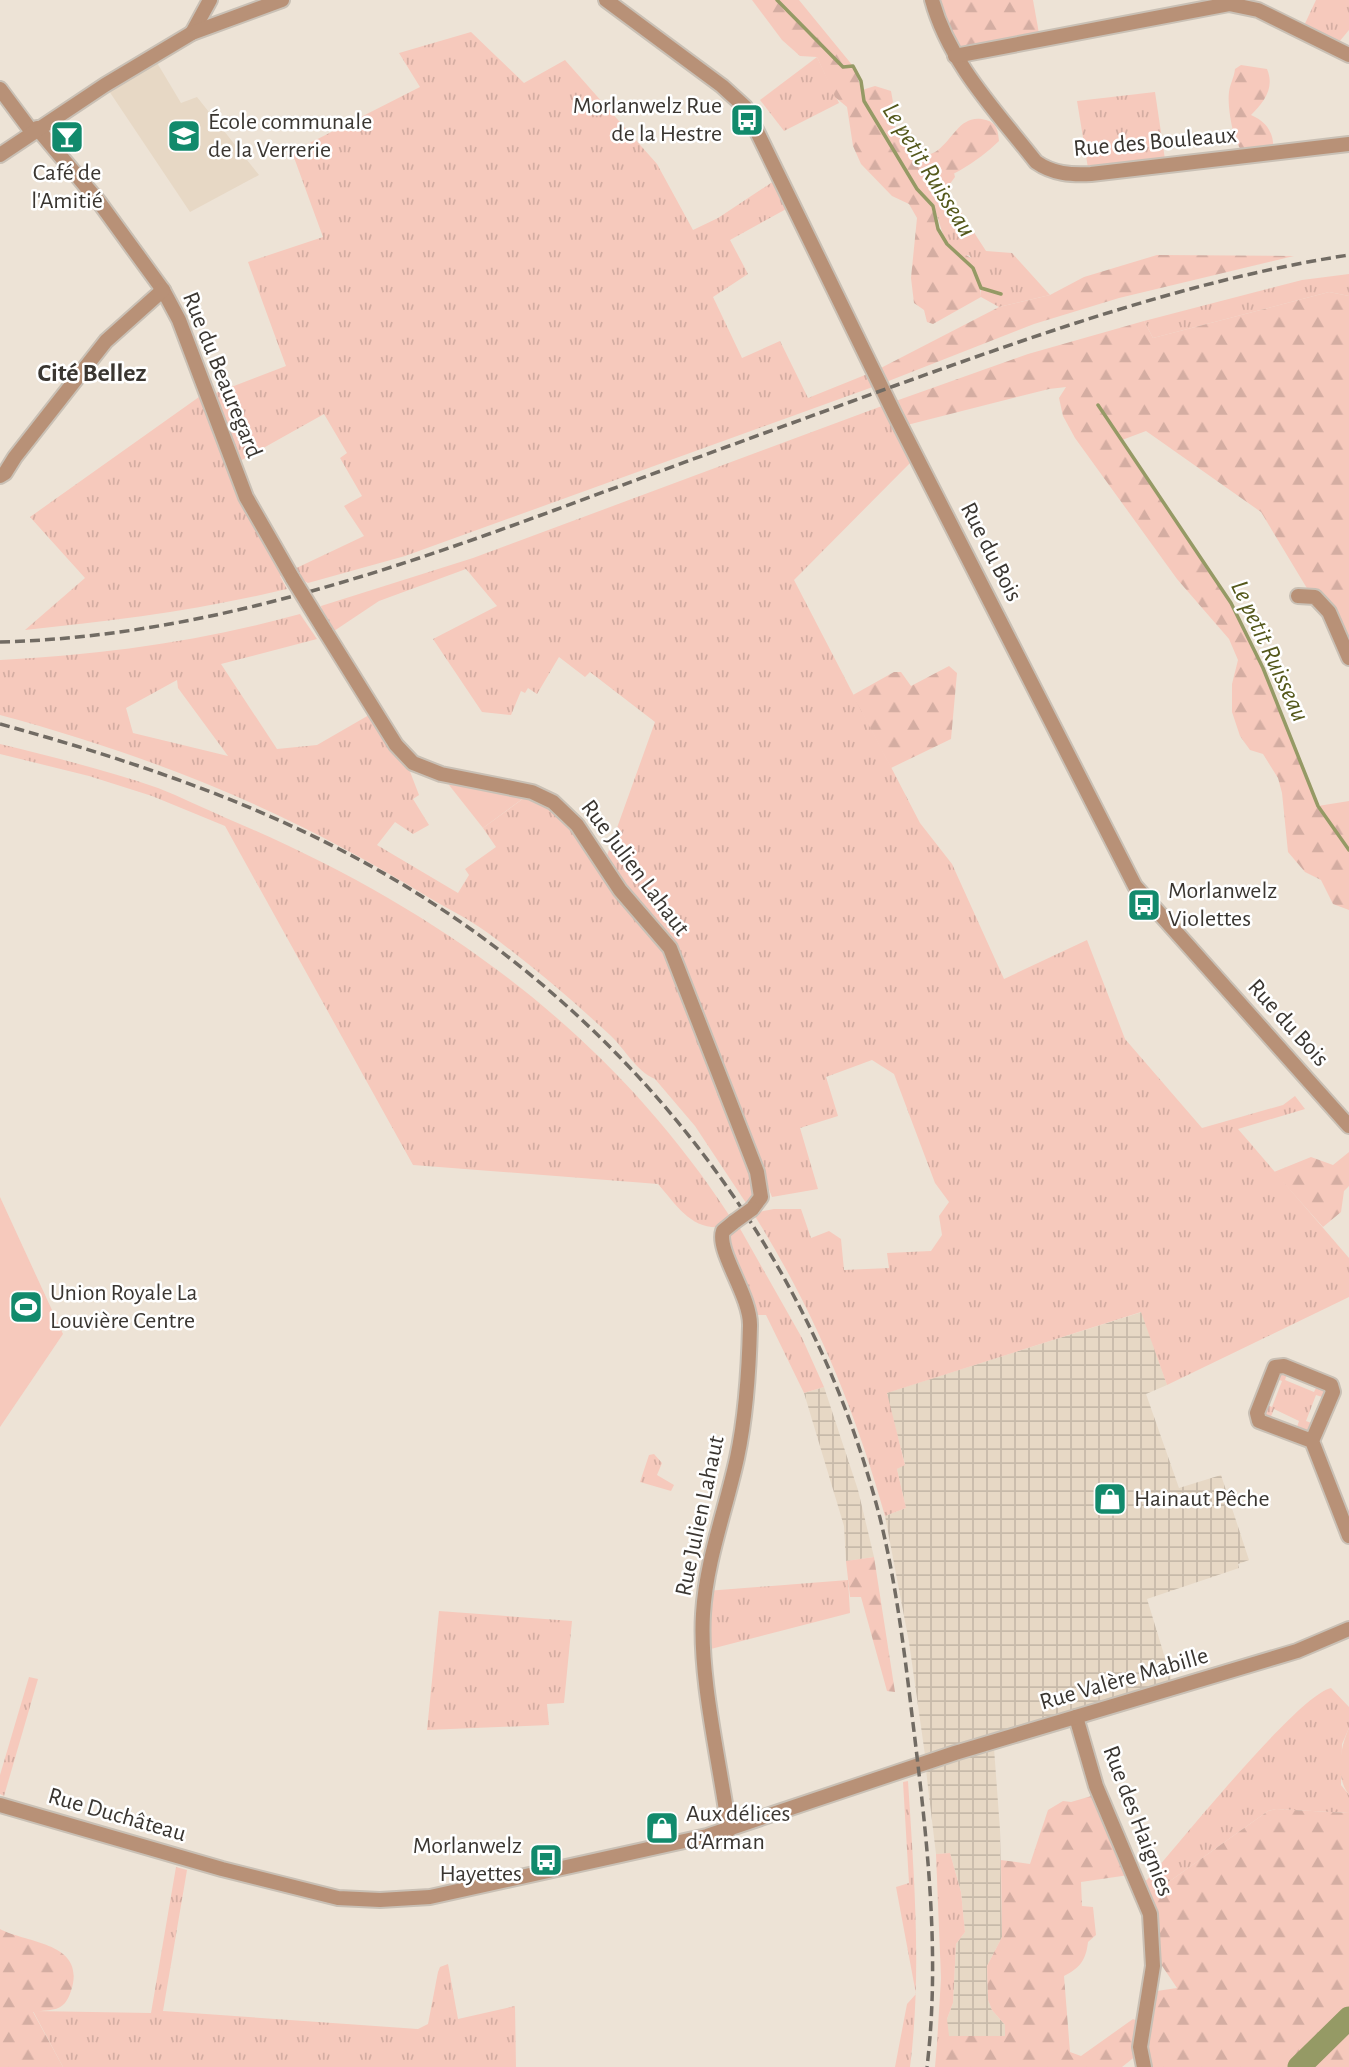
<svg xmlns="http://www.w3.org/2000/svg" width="1349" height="2067" font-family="'Alegreya Sans',sans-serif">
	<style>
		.built { fill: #e7d8c5 }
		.industrial { fill: url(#industrial-grid) }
		.grass { fill: url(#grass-tufts); fill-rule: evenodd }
		.forest { fill: url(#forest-firs) }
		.green { fill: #f6c9bc }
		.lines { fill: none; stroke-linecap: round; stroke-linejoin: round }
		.stream { stroke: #959a65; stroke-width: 3.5 }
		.river { stroke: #959a65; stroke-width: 23 }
		.minor-casing { stroke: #c9c0b5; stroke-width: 18 }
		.minor { stroke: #b89177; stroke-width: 14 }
		.rail { stroke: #716b63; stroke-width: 3.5; stroke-dasharray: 10 5; stroke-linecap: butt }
		.minor-bridge-casing { stroke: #c9c0b5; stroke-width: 18; stroke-linecap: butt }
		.minor-bridge { stroke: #b89177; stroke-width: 14 }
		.labels { text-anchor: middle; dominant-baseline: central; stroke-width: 5; stroke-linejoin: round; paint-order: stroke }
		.poi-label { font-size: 24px; fill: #3a3631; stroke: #fff; text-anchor: start }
		.street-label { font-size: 24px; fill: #3a3631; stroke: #fff }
		.water-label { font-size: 26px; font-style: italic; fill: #54581b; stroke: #fff }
		.neighbourhood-label { font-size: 26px; font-weight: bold; fill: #3a3631; stroke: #fff }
	</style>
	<defs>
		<pattern id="industrial-grid" width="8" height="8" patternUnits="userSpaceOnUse" patternTransform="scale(1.75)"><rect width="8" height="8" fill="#e7d8c5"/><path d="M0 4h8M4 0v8" fill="none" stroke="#c7baaa"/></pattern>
		<pattern id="grass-tufts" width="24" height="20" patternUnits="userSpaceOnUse" patternTransform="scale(1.75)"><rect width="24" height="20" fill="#f6c9bc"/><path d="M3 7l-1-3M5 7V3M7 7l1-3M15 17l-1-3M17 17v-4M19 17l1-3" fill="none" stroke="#d4ada2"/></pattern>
		<pattern id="forest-firs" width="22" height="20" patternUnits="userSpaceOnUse" patternTransform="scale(1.75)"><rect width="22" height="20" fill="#f6c9bc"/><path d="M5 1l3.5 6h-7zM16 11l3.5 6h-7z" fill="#d4ada2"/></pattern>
	</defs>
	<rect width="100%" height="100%" fill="#ede3d6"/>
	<path class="built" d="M 153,56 L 181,103 L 197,97 L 259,175 L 190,212 L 105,85 Z"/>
	<g class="industrial">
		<path d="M 1142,1312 L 1167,1385 L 1146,1394 L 1179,1488 L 1221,1475 L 1249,1560 L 1238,1564 L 1239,1568 L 1147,1599 L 1173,1684 L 926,1762 L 909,1642 L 885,1516 L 906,1508 L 897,1469 L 905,1464 L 886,1393 Z"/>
		<path d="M 824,1387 L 858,1490 L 874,1557 L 846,1561 L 844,1526 L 804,1393 Z"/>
		<path d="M 994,1748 L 1000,1830 L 1002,1937 L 987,1966 L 988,2000 L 992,2010 L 1005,2025 L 1005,2036 L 947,2036 L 947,2019 L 953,2003 L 956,1944 L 965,1932 L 961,1892 L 950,1853 L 936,1854 L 926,1770 Z"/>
	</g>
	<g class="grass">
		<path d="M 1316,0 L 1349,0 L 1349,30 L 1334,48 L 1301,32 Z"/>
		<path d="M 471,32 L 524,83 L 565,60 L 657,164 L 693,230 L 718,218 L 774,181 L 788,208 L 730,240 L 748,274 L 713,297 L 742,358 L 780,341 L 808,398 L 875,371 L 881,384 L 405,556 L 308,583 L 288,572 L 280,576 L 287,589 C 200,610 114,621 25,630 L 85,578 L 30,517 L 206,392 L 208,396 L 286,366 L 248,262 L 323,237 L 292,152 L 420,87 L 399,53 ZM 324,414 L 347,453 L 340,458 L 362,496 L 344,506 L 364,536 L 288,572 L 233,465 Z"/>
		<path d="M 817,57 L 839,103 L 784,131 L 760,100 Z"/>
		<path d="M 1155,92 L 1166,166 L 1088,168 L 1077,101 Z"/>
		<path d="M 954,173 L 955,177 L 946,189 L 986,251 L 1012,253 L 1050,295 L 999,307 L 981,297 L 981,288 L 970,256 C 943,249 945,238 937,216 C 933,207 923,197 917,189 Z"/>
		<path d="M 1349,274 L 1349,296 L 1329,292 L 1153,338 L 1144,321 L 1302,280 Z"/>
		<path d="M 890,403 L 913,460 L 794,580 L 920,823 L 952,864 L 1004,979 L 1087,940 L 1125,1039 L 1202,1128 L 1283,1105 L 1295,1096 L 1305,1109 L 1238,1129 L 1349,1258 L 1349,1297 L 1167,1385 L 1141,1312 L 887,1393 L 905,1465 L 897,1469 L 906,1508 L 885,1516 C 855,1409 813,1308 753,1213 L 774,1209 L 801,1209 L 811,1238 L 829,1231 L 841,1239 L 844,1270 L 889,1268 L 887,1253 L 931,1251 L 942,1235 L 939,1216 L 949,1202 L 935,1183 L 894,1074 L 872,1060 L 826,1077 L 838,1116 L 800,1128 L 818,1189 L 772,1197 L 766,1182 L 758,1173 L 758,1193 L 748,1206 L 695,1126 L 655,1079 C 636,1071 625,1049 610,1035 C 571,999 530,964 488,933 C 469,919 448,909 428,897 C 289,811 158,758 0,715 L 0,660 C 102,655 202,641 300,614 L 317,639 L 221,664 L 277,749 L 317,745 L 376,711 L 413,763 L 409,769 L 419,795 L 413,799 L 429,825 L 413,834 L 395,822 L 377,845 L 458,893 L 469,875 L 465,869 L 496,847 L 483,828 L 532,792 L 543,796 L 604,864 L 655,722 L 590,672 L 585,677 L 559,657 L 537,694 L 528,688 L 525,693 L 521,691 L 511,715 L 482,712 L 433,639 L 497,606 L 466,569 L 379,601 L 328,635 L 321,606 L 473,558 ZM 177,680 L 178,688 L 228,756 L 133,733 L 126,708 Z"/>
		<path d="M 0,744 C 53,757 106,770 158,788 C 181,797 203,808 226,818 C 431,904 606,1027 729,1215 L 728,1226 C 693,1233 679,1208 658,1184 L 413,1165 L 225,826 L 152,796 L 89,776 L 0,754 Z"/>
		<path d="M 738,1225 L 802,1338 L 824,1387 L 804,1393 L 766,1315 L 750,1315 L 727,1236 Z"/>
		<path d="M 1277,1371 L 1288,1371 L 1285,1380 L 1314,1392 L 1318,1384 L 1327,1388 L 1325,1398 L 1316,1395 L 1306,1421 L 1314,1424 L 1306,1434 L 1296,1430 L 1299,1421 L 1274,1409 L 1270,1419 L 1263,1415 L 1265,1404 L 1272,1407 L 1282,1381 L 1274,1378 Z"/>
		<path d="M 654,1454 L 662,1463 L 657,1475 L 674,1485 L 671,1491 L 640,1482 L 649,1455 Z"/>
		<path d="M 848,1580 L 850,1613 L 703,1651 L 706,1591 Z"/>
		<path d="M 439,1611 L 572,1621 L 564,1703 L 547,1704 L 549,1725 L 427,1730 Z"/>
		<path d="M 29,1677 L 38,1679 L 4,1796 L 0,1794 L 0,1775 Z"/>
		<path d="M 1331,1688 L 1349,1707 L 1349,1728 L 1342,1744 L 1341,1785 L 1349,1795 L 1349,1813 L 1276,1809 L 1268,1811 L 1170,1881 L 1150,1891 L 1149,1899 L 1142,1881 L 1147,1880 C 1177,1846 1298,1695 1331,1688 Z"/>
		<path d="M 908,1781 C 914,1876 922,1972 910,2067 L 895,2067 L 907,2004 L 916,1994 L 896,1887 L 909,1883 L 903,1782 Z"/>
		<path d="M 950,1853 L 961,1892 L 965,1932 L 956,1944 L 953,2003 L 947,2019 L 950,2044 L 937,2044 L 941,1978 L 936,1854 Z"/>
		<path d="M 176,1867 L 187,1870 L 163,2011 L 418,2029 L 428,2024 L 438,1972 L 440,1967 L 448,1964 L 458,2019 L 515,2006 L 516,2067 L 63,2067 L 33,2011 L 151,2013 Z"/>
	</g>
	<g class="forest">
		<path d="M 752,0 L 799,0 L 853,66 L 862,90 L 875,86 L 891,91 L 893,102 L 888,108 C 894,124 902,149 918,158 C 924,156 933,154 938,150 C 954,138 961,113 986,120 C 997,123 998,131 999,141 C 977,163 946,180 917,189 L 933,206 L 938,229 L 947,243 L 974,260 C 972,273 981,284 981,297 L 933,324 L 927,322 L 924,310 L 914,303 L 911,278 L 917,218 L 909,204 L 892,196 L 861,164 L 853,146 L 847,107 L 835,97 L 817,57 L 800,56 L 782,40 Z"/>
		<path d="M 932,0 L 1033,0 L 1040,39 L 955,56 Z"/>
		<path d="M 1241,65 L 1267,69 C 1275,88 1264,102 1251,115 C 1268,122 1275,135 1273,153 L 1244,153 C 1233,144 1227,106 1229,92 C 1230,84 1234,78 1235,69 Z"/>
		<path d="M 1157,255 L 1294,256 L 1119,298 L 1034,324 L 881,384 L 875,371 L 999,307 L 1050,295 L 1084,277 Z"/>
		<path d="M 1329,292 L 1349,296 L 1349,658 L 1261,512 L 1146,431 L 1122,440 L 1231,603 L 1263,668 L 1318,806 L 1349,801 L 1349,910 L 1333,904 L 1321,880 L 1305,872 L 1288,852 L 1282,793 L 1278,778 L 1263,754 L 1250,750 L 1240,736 L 1232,712 L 1232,684 L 1238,660 L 1229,639 L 1177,579 L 1075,438 L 1063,416 L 1059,398 L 1066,387 L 1049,389 L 907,425 L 890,403 L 1028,354 L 1144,321 L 1153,338 Z"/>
		<path d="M 949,666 L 957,673 L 951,739 L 891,768 L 853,695 L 894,672 L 901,672 L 911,686 Z"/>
		<path d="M 1349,1152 L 1349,1186 L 1344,1191 L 1341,1212 L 1323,1227 L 1274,1172 L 1311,1157 L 1333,1165 Z"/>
		<path d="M 874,1557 L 895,1692 L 887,1691 L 861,1597 L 850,1597 L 846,1561 Z"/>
		<path d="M 1349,1728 L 1349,1795 C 1335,1777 1340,1748 1349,1728 Z"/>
		<path d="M 1095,1795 L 1129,1875 L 1081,1882 L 1082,1906 L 1093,1907 L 1096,1935 L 1088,1942 C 1086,1960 1080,1968 1064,1976 L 1070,2052 L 1081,2056 L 1133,2019 L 1141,2022 L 1137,2055 L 1122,2067 L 935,2067 L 937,2044 L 949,2044 L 947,2036 L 1005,2036 L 1005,2025 L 992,2010 L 988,2000 L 987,1966 L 1002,1937 L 1001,1860 L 1030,1864 L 1048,1810 L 1063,1801 L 1071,1802 Z"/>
		<path d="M 1276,1809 L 1349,1813 L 1349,2067 L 1144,2067 L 1150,1992 L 1177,1988 L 1152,1951 L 1150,1891 L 1170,1881 L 1268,1811 Z"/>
		<path d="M 0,1929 C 28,1944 87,1942 71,1991 C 64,2013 52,2009 33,2012 L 63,2067 L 0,2067 Z"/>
	</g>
	<g class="green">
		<path d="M 451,782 L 525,797 L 483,828 L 449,785 Z"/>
		<path d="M 0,1197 L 63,1334 L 0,1427 Z"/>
	</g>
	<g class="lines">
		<g class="stream">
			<path d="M 777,0 L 843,67 L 853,66 L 861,81 L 864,101 L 917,189 L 933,206 L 938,229 L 947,244 L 973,268 L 981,288 L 1001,294"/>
			<path d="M 1098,405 L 1231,603 L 1263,668 L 1318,806 L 1349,850"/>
		</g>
		<path class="river" d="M 1299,2067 L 1349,2018"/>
		<defs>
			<g id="minor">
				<path d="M 606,0 L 722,86 L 745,107 L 895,415 L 1135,886 L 1349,1126"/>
				<path d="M 932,0 C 949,63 997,112 1036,162 C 1053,174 1071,175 1091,174 L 1349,144"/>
				<path d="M 192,33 L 210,0"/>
				<path d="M 955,56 L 1229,4 L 1258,10 L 1349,55"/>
				<path d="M 0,89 L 32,132"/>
				<path d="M 37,128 L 99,202 L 163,290 L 179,320 L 246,497 L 293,579"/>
				<path d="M 0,155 L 105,85 L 192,33 L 282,0"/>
				<path d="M 0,476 L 5,473 L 15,457 L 106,341 L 163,290"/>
				<path d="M 1298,596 L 1315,597 L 1329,612 L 1349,658"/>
				<path d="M 325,631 L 396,745 L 413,763 L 441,774 L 532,792 L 553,802 L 577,825 L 620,890 L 670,948 L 757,1172 L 761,1197 L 752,1209"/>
				<path d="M 1312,1441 L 1259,1421 L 1257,1413 L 1275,1367 L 1284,1366 L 1331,1385 L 1333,1392 L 1312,1441 L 1349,1536"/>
				<path d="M 1076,1717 L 1096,1786 L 1150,1914 L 1153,1966 L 1140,2047 L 1144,2067"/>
				<path d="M 0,1805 L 222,1869 L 338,1898 L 380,1900 L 430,1897 L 707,1836 L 955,1753 L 1297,1651 L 1349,1629"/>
				<path d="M 729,1830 C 720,1763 699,1678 703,1614 C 706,1561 726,1509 737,1458 C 746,1416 749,1369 750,1326 C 751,1296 716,1251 723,1231 L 734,1222"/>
			</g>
		</defs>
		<use href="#minor" class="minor-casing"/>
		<use href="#minor" class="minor"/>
		<g class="rail">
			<path d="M 0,642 C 193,637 376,576 555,510 C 668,468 781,427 894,386 C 1042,333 1193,279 1349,255"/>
			<path d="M 0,724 C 116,756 232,794 339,849 C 604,985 806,1229 880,1518 C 896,1583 904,1649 912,1715 C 926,1830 941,1951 927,2067"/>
		</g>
		<defs>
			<g id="minor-bridge">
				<path d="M 293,579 L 325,631"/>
				<path d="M 734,1222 L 752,1209"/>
			</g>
		</defs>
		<use href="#minor-bridge" class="minor-bridge-casing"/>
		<use href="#minor-bridge" class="minor-bridge"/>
	</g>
	<defs>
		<symbol id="bus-square" viewBox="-11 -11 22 22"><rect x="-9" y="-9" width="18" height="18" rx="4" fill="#128a6c" stroke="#fff"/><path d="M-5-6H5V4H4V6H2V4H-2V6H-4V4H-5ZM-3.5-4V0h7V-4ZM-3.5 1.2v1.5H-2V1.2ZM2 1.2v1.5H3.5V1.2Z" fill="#fff"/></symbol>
		<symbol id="school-square" viewBox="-11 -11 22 22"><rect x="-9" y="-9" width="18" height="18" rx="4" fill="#128a6c" stroke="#fff"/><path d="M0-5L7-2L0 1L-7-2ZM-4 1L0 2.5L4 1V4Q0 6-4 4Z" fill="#fff"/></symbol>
		<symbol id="bar-square" viewBox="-11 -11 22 22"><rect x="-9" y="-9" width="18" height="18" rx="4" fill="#128a6c" stroke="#fff"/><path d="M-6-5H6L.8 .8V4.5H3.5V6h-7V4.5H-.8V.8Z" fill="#fff"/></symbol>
		<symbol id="stadium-square" viewBox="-11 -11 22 22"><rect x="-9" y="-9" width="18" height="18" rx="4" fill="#128a6c" stroke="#fff"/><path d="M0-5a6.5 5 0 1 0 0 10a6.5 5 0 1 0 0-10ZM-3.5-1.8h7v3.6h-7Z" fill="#fff"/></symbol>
		<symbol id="shop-square" viewBox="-11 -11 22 22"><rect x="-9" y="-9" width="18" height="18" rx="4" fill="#128a6c" stroke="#fff"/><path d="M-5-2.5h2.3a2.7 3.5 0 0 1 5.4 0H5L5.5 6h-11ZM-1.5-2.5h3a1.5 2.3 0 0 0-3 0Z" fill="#fff"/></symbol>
	</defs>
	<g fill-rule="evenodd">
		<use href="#bus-square" x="728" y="101" width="38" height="38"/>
		<use href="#school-square" x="165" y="117" width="38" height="38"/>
		<use href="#bar-square" x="48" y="118" width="38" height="38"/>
		<use href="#bus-square" x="1125" y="886" width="38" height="38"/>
		<use href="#stadium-square" x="7" y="1288" width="38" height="38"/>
		<use href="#shop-square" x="1091" y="1480" width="38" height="38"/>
		<use href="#shop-square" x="643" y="1809" width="38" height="38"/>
		<use href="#bus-square" x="527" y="1841" width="38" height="38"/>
	</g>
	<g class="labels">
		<g class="poi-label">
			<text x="722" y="106" text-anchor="end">Morlanwelz Rue<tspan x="722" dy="28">de la Hestre</tspan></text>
			<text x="208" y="122">École communale<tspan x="208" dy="28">de la Verrerie</tspan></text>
			<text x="67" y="173" text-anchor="middle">Café de<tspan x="67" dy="28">l'Amitié</tspan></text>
			<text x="1168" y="891">Morlanwelz<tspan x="1168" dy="28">Violettes</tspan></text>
			<text x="50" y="1293">Union Royale La<tspan x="50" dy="28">Louvière Centre</tspan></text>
			<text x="1134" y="1499">Hainaut Pêche</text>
			<text x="686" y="1814">Aux délices<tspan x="686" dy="28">d'Arman</tspan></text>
			<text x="522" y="1846" text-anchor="end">Morlanwelz<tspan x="522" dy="28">Hayettes</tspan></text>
		</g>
		<g class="street-label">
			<text transform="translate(1155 142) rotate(-5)">Rue des Bouleaux</text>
			<text transform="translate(222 375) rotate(68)">Rue du Beauregard</text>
			<text transform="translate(991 552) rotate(63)">Rue du Bois</text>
			<text transform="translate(635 868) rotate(53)">Rue Julien Lahaut</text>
			<text transform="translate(1288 1023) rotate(48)">Rue du Bois</text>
			<text transform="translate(700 1516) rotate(-78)">Rue Julien Lahaut</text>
			<text transform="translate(1124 1679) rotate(-16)">Rue Valère Mabille</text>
			<text transform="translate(117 1815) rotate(16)">Rue Duchâteau</text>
			<text transform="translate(1138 1821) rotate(69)">Rue des Haignies</text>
		</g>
		<g class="water-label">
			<text transform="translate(929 170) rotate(58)">Le petit Ruisseau</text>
			<text transform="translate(1270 651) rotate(65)">Le petit Ruisseau</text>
		</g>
		<g class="neighbourhood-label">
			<text x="92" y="373">Cité Bellez</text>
		</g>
	</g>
</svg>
